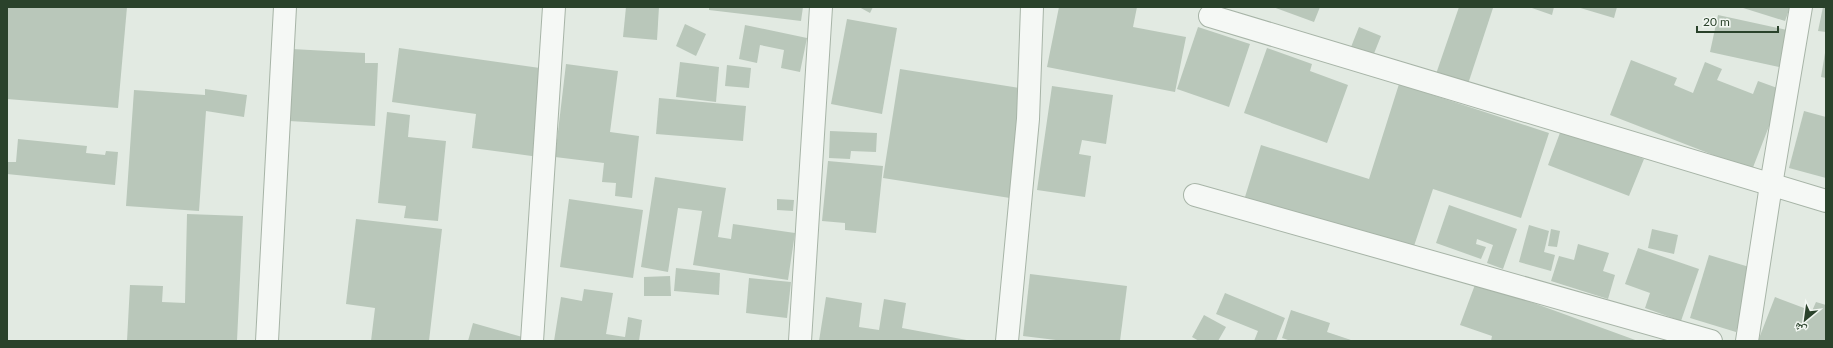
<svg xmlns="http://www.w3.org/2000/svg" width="1833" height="348" font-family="Lato,'Noto Naskh Arabic',sans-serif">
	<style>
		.building { fill: #b9c7ba }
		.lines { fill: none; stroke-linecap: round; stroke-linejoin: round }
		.minor-casing { stroke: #a7b4a7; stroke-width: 24 }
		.minor { stroke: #f5f8f5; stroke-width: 22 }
	</style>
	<rect width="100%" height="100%" fill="#e2eae2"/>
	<g class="building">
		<path d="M 7,7 L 127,7 L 118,108 L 7,99 Z"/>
		<path d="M 626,7 L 659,7 L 657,40 L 623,37 Z"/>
		<path d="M 709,7 L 803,7 L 801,21 L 709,10 Z"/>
		<path d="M 859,7 L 873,7 L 870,13 Z"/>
		<path d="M 1059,7 L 1137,7 L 1133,27 L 1186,37 L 1175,92 L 1047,67 Z"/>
		<path d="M 1273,7 L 1320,7 L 1314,22 Z"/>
		<path d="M 1459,7 L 1493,8 L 1468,84 L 1436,74 Z"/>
		<path d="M 1529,7 L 1554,7 L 1552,15 Z"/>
		<path d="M 1577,7 L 1617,7 L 1614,18 Z"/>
		<path d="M 1740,7 L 1790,7 L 1785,21 Z"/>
		<path d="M 1823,7 L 1826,7 L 1826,32 L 1818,31 Z"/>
		<path d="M 1718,15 L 1787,30 L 1779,67 L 1710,52 Z"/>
		<path d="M 847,19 L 897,28 L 882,114 L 831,104 Z"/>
		<path d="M 685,24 L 706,34 L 696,56 L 676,46 Z"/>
		<path d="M 745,25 L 807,38 L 800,72 L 781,68 L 784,50 L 760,45 L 757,63 L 739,59 Z"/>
		<path d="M 1198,27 L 1250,44 L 1229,107 L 1177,89 Z"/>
		<path d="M 1359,27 L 1381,36 L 1373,56 L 1351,47 Z"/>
		<path d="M 399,48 L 547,69 L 546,79 L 561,81 L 544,205 L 539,157 L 472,148 L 476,114 L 392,102 Z"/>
		<path d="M 1267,48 L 1312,64 L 1310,71 L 1348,85 L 1327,143 L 1244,113 Z"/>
		<path d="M 292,49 L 365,53 L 365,63 L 378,63 L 375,126 L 289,121 Z"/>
		<path d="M 1825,53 L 1826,53 L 1826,78 L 1821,77 Z"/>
		<path d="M 1631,60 L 1677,78 L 1674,85 L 1693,93 L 1705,62 L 1722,69 L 1717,80 L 1753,94 L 1758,81 L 1783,90 L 1752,170 L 1610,115 Z"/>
		<path d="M 680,62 L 719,67 L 716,102 L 676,97 Z"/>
		<path d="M 566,64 L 618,71 L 610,132 L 639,136 L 632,198 L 615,196 L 616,183 L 602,182 L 604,163 L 555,157 Z"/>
		<path d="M 727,65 L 751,68 L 749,88 L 725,86 Z"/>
		<path d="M 900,69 L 1026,89 L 1010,198 L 883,178 Z"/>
		<path d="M 1399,84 L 1549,133 L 1521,218 L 1433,189 L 1412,252 L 1245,197 L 1261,145 L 1369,179 Z"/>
		<path d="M 1052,86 L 1113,95 L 1106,144 L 1082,140 L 1079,154 L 1091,156 L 1085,197 L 1037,190 Z"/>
		<path d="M 205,89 L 247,95 L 244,117 L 206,111 L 199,211 L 126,206 L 134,90 L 205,95 Z"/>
		<path d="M 659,98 L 746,106 L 743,141 L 656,134 Z"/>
		<path d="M 1804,111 L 1826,117 L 1826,178 L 1789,168 Z"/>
		<path d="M 387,112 L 410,115 L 408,137 L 446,141 L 438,221 L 404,218 L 406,206 L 378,203 Z"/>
		<path d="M 1564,122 L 1625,152 L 1644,159 L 1629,196 L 1548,165 Z"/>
		<path d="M 830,131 L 877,133 L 876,152 L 851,151 L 850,159 L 829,158 Z"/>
		<path d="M 18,139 L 87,146 L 86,153 L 105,155 L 106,151 L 118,152 L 115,185 L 7,174 L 7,162 L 16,162 Z"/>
		<path d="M 828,161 L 883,166 L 876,233 L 845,230 L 845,223 L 822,221 Z"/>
		<path d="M 655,177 L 726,188 L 718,237 L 731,239 L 733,224 L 795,233 L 788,280 L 693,265 L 702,211 L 678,208 L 668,272 L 641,267 Z"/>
		<path d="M 569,199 L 643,210 L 633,278 L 560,267 Z"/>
		<path d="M 777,199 L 794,200 L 793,211 L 777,210 Z"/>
		<path d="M 1449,205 L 1517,229 L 1503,269 L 1487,263 L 1493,245 L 1477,239 L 1476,244 L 1486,247 L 1481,259 L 1436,243 Z"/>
		<path d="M 187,214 L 243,216 L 237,341 L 127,341 L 130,285 L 163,286 L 162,302 L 185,303 Z"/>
		<path d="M 356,219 L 442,229 L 429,341 L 371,341 L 375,308 L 346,304 Z"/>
		<path d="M 1529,225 L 1549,231 L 1544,252 L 1555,255 L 1551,271 L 1519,262 Z"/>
		<path d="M 1551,229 L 1560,231 L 1557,247 L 1548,246 Z"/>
		<path d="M 1652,229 L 1678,235 L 1674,254 L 1648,248 Z"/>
		<path d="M 1578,244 L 1609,253 L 1603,271 L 1615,275 L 1608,299 L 1551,281 L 1559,256 L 1574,260 Z"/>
		<path d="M 1638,248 L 1699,269 L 1681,321 L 1645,308 L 1650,293 L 1625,284 Z"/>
		<path d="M 1709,255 L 1756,269 L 1736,332 L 1690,318 Z"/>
		<path d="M 676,268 L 720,273 L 719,295 L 674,291 Z"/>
		<path d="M 1030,274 L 1127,286 L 1120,341 L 1064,341 L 1023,336 Z"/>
		<path d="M 670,276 L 671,296 L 644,296 L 644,277 Z"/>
		<path d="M 749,278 L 791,282 L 787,318 L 746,313 Z"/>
		<path d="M 1476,282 L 1638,341 L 1491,341 L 1492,336 L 1460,325 Z"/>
		<path d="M 584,289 L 613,293 L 606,334 L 625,337 L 628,317 L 642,320 L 639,341 L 554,341 L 561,297 L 582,301 Z"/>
		<path d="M 1225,293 L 1285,318 L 1276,341 L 1254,341 L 1258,331 L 1216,314 Z"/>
		<path d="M 826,297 L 862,303 L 859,327 L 879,330 L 884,299 L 906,303 L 902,328 L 972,341 L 819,341 Z"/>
		<path d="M 1775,297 L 1812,311 L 1816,302 L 1826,305 L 1826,341 L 1758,341 Z"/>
		<path d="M 1291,310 L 1330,323 L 1327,332 L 1354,341 L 1291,341 L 1282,338 Z"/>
		<path d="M 1204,315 L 1226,327 L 1218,341 L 1199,341 L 1192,337 Z"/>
		<path d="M 473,323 L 526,338 L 525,341 L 468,341 Z"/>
	</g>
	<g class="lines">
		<defs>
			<g id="minor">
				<path d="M 1210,16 L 1826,201"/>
				<path d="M 1195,195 L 1711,341"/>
				<path d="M 267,341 L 285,7"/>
				<path d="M 532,341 L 554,7"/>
				<path d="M 800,341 L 821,7"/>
				<path d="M 1007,341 L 1028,119 L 1032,7"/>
				<path d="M 1747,341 L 1771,185 L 1801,7"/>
			</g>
		</defs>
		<use href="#minor" class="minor-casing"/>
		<use href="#minor" class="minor"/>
	</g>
	<rect width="1833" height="348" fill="none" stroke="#2a422b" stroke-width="16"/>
	<g transform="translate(1805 320) rotate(209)" stroke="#f2f7f2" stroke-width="3" paint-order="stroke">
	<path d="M0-3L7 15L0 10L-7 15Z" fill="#2a422b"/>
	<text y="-6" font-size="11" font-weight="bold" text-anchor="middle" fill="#2a422b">ش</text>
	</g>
	<path d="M1697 26v6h81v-6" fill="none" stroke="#2a422b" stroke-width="2"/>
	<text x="1703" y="26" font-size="12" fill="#2a422b" stroke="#f2f7f2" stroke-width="3" paint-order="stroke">20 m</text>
</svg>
